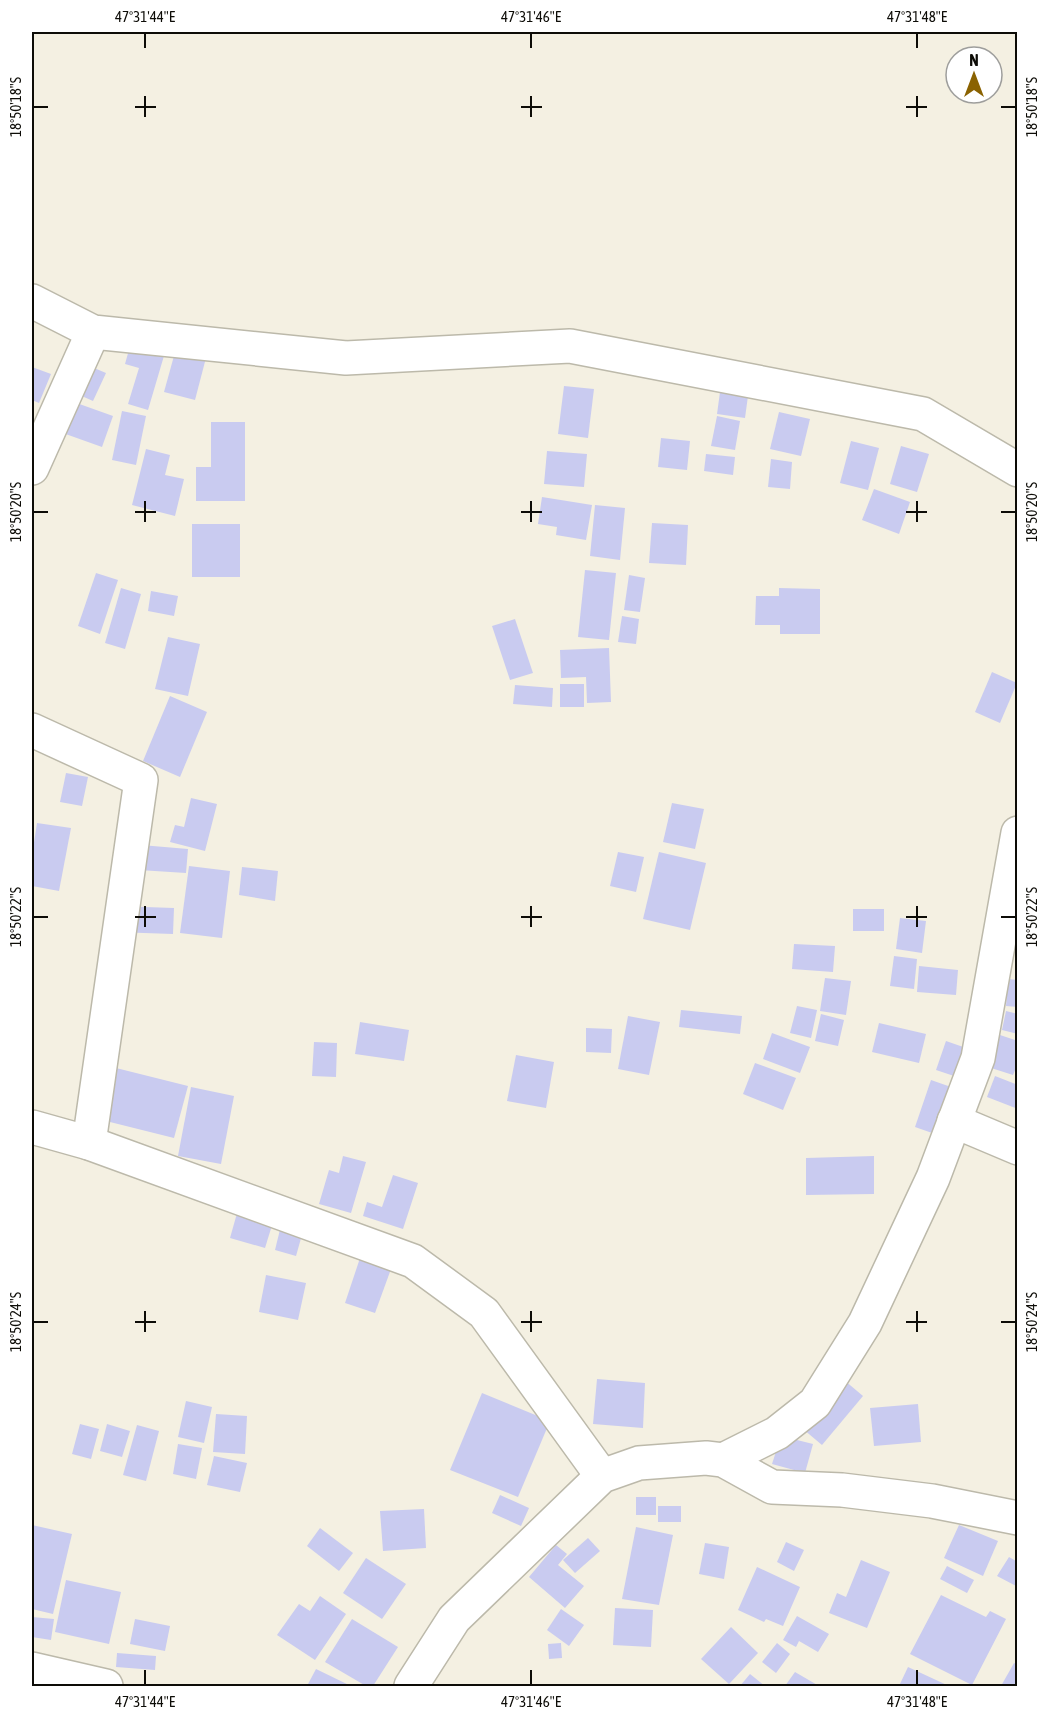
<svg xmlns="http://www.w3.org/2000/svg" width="1049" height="1718" font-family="'Asap Condensed',sans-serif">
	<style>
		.building { fill: #c9cbf0 }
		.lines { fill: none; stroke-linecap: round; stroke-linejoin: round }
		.street-casing { stroke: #bcb9aa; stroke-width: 36 }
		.street { stroke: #fff; stroke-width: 33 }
		.ticks { fill: none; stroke: #0d0c07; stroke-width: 2 }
		.neatline { fill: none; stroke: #0d0c07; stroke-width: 2 }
		.ticks-label { font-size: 15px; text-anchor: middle; fill: #0d0c07 }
	</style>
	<rect width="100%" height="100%" fill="#f4f0e2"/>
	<g class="building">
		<path d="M 132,339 L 166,349 L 148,410 L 128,404 L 139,368 L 125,364 Z"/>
		<path d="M 177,345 L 207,354 L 195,400 L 164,392 Z"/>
		<path d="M 87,365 L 106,373 L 93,401 L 75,393 Z"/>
		<path d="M 32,367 L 51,374 L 39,403 L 32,400 Z"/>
		<path d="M 564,386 L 594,389 L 588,438 L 558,434 Z"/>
		<path d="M 720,392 L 748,396 L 745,418 L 717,414 Z"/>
		<path d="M 71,401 L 113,416 L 102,447 L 60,432 Z"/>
		<path d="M 122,411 L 146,416 L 136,465 L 112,460 Z"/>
		<path d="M 779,412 L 810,419 L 801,456 L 770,449 Z"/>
		<path d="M 717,416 L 740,421 L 735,450 L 711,446 Z"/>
		<path d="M 211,422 L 245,422 L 245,501 L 196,501 L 196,467 L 211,467 Z"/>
		<path d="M 661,438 L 690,441 L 687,470 L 658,467 Z"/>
		<path d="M 851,441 L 879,448 L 868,490 L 840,483 Z"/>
		<path d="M 901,446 L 929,454 L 917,492 L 890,484 Z"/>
		<path d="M 146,449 L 170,455 L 165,475 L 184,479 L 175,516 L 132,505 Z"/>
		<path d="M 547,451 L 587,454 L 584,487 L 544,484 Z"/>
		<path d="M 706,454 L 735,457 L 733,475 L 704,471 Z"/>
		<path d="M 771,459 L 792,462 L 790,489 L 768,487 Z"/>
		<path d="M 874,489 L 910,502 L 899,534 L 862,520 Z"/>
		<path d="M 542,497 L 592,505 L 586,540 L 556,535 L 557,527 L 538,524 Z"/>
		<path d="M 595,505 L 625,508 L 620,560 L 590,556 Z"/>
		<path d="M 652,523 L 688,525 L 686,565 L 649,563 Z"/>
		<rect x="192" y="524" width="48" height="53"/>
		<path d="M 585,570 L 616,573 L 609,640 L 578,637 Z"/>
		<path d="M 96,573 L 118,580 L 100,634 L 78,626 Z"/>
		<path d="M 629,575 L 645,578 L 640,612 L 624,610 Z"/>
		<path d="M 121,588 L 141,594 L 125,649 L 105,643 Z"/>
		<path d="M 779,588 L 820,589 L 820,634 L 780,634 L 780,625 L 755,625 L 756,596 L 779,596 Z"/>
		<path d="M 151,591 L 178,596 L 174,616 L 148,611 Z"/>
		<path d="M 622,616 L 639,619 L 636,644 L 618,642 Z"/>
		<path d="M 515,619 L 533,673 L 510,680 L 492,626 Z"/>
		<path d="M 168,637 L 200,644 L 188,696 L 155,689 Z"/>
		<path d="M 609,648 L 611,702 L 587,703 L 586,677 L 561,678 L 560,650 Z"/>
		<path d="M 992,672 L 1017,683 L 1000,723 L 975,712 Z"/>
		<rect x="560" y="684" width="24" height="23"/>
		<path d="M 515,685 L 553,688 L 552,707 L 513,704 Z"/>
		<path d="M 170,696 L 207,712 L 180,777 L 143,761 Z"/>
		<path d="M 66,773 L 88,777 L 82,806 L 60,802 Z"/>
		<path d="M 191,798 L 217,804 L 205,851 L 170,842 L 175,825 L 184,827 Z"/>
		<path d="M 672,803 L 704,809 L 695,849 L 663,842 Z"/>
		<path d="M 37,823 L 71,828 L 59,891 L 32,886 L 32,855 Z"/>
		<path d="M 141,845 L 188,849 L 186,873 L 139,870 Z"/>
		<path d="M 618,852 L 644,857 L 636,892 L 610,886 Z"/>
		<path d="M 659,852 L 706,863 L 690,930 L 643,919 Z"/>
		<path d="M 189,866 L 230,871 L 222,938 L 180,933 Z"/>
		<path d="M 242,867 L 278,871 L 275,901 L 239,895 Z"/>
		<path d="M 116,906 L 174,908 L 173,934 L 115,932 Z"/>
		<rect x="853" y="909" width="31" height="22"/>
		<path d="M 900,918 L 926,921 L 922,953 L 896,949 Z"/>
		<path d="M 794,944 L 835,946 L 833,972 L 792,969 Z"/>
		<path d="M 894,956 L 917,959 L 914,989 L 890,986 Z"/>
		<path d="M 919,966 L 958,970 L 956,995 L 917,992 Z"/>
		<path d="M 825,978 L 851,981 L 846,1015 L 820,1011 Z"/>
		<path d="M 1008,979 L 1018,980 L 1018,1007 L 1006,1006 Z"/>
		<path d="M 797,1006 L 817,1010 L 811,1038 L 790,1033 Z"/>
		<path d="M 681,1010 L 742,1016 L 740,1034 L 679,1027 Z"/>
		<path d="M 1006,1011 L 1018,1014 L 1018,1034 L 1002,1030 Z"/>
		<path d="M 821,1014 L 844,1020 L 838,1046 L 815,1041 Z"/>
		<path d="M 628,1016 L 660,1022 L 649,1075 L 618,1069 Z"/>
		<path d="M 360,1022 L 409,1030 L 404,1061 L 355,1054 Z"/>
		<path d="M 879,1023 L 926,1034 L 919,1063 L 872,1052 Z"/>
		<path d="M 586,1028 L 612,1029 L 611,1053 L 586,1052 Z"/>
		<path d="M 772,1033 L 810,1047 L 800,1073 L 763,1059 Z"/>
		<path d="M 1000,1035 L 1018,1041 L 1018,1063 L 1013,1075 L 988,1067 Z"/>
		<path d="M 946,1041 L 969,1049 L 960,1078 L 936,1070 Z"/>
		<path d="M 314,1042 L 337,1043 L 336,1077 L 312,1076 Z"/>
		<path d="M 516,1055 L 554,1062 L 546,1108 L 507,1101 Z"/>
		<path d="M 755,1063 L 796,1078 L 783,1110 L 743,1094 Z"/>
		<path d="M 112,1067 L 188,1086 L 174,1138 L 98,1119 Z"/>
		<path d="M 995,1076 L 1018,1085 L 1018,1109 L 987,1097 Z"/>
		<path d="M 931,1080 L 951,1087 L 935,1134 L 915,1127 Z"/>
		<path d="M 191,1087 L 234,1096 L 221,1164 L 178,1156 Z"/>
		<path d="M 343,1156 L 366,1162 L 351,1213 L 319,1204 L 329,1170 L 339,1173 Z"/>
		<path d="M 874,1156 L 874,1194 L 806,1195 L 806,1158 Z"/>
		<path d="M 393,1175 L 418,1183 L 403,1229 L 363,1216 L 367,1202 L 382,1207 Z"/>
		<path d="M 241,1199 L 273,1222 L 265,1248 L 230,1238 Z"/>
		<path d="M 286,1205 L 309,1210 L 296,1256 L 275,1250 Z"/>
		<path d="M 360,1258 L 391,1269 L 375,1313 L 345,1303 Z"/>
		<path d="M 266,1275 L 306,1283 L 298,1320 L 259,1312 Z"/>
		<path d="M 597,1379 L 645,1383 L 643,1428 L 593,1424 Z"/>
		<path d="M 844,1380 L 863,1396 L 822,1445 L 803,1429 Z"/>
		<path d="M 482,1393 L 550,1421 L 518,1497 L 450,1470 Z"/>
		<path d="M 186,1401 L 212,1407 L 204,1443 L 178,1437 Z"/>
		<path d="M 918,1404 L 921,1442 L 874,1446 L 870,1408 Z"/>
		<path d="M 216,1414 L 247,1416 L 245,1454 L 213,1452 Z"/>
		<path d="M 80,1424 L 99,1429 L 91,1459 L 72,1454 Z"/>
		<path d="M 107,1424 L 130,1431 L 122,1457 L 100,1451 Z"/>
		<path d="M 137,1425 L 159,1431 L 146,1481 L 123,1475 Z"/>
		<path d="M 781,1436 L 813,1444 L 805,1473 L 772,1464 Z"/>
		<path d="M 178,1444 L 202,1448 L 196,1479 L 173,1474 Z"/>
		<path d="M 214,1456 L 247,1463 L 240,1492 L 207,1485 Z"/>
		<path d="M 500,1495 L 529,1508 L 521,1526 L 492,1513 Z"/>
		<rect x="636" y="1497" width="20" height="18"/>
		<rect x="658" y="1506" width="23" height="16"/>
		<path d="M 424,1509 L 426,1548 L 383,1551 L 380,1511 Z"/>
		<path d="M 32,1525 L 72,1534 L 53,1614 L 32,1609 Z"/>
		<path d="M 959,1525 L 998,1541 L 983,1576 L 944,1558 Z"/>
		<path d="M 636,1527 L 673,1535 L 659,1605 L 622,1599 Z"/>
		<path d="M 320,1528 L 353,1553 L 339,1571 L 307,1546 Z"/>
		<path d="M 588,1538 L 600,1551 L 575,1573 L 563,1560 Z"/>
		<path d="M 786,1542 L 804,1550 L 794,1571 L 777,1562 Z"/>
		<path d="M 705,1543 L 729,1547 L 724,1579 L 699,1574 Z"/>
		<path d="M 556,1545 L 567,1554 L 558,1565 L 584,1586 L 565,1608 L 529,1577 Z"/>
		<path d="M 1009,1557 L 1016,1561 L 1018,1559 L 1018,1587 L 997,1576 Z"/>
		<path d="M 366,1558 L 406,1584 L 382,1619 L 343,1593 Z"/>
		<path d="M 861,1560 L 890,1572 L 867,1628 L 829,1613 L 837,1593 L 846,1597 Z"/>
		<path d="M 947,1566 L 974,1580 L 967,1593 L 940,1579 Z"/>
		<path d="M 757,1567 L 800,1587 L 783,1626 L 766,1619 L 764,1622 L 738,1610 Z"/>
		<path d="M 66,1580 L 121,1592 L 109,1644 L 55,1632 Z"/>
		<path d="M 941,1595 L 986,1617 L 990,1611 L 1006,1619 L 972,1685 L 910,1654 Z"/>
		<path d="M 320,1596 L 346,1614 L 315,1660 L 277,1635 L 299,1604 L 310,1611 Z"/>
		<path d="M 615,1608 L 653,1610 L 651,1647 L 613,1645 Z"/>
		<path d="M 561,1609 L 584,1625 L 569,1646 L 547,1630 Z"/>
		<path d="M 797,1616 L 829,1634 L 818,1652 L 799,1641 L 796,1647 L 783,1640 Z"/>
		<path d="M 32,1617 L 54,1619 L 51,1640 L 32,1637 Z"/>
		<path d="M 135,1619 L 170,1626 L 165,1651 L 130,1644 Z"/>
		<path d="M 352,1619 L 398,1647 L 373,1686 L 366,1686 L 325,1662 Z"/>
		<path d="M 731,1627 L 758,1653 L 729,1684 L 701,1659 Z"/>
		<path d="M 561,1643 L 562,1658 L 549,1659 L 548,1644 Z"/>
		<path d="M 777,1643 L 790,1654 L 776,1673 L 762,1662 Z"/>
		<path d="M 117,1653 L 156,1656 L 155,1670 L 116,1667 Z"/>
		<path d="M 1014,1663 L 1018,1665 L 1018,1686 L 1001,1686 Z"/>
		<path d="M 908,1667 L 949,1686 L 899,1686 Z"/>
		<path d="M 316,1669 L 351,1686 L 307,1686 Z"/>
		<path d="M 795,1672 L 819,1686 L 785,1686 Z"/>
		<path d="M 750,1674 L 765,1686 L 740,1686 Z"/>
	</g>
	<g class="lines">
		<defs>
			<g id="street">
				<path d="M 32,301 L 93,332 L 346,358 L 570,346 L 923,414 L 1018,470"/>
				<path d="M 32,468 L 93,332"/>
				<path d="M 32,730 L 141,780 L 89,1143"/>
				<path d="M 954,1121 L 1018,1148"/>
				<path d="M 32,1127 L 89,1143 L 413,1261 L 484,1313 L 602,1476"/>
				<path d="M 723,1460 L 777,1433 L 815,1403 L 865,1323 L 933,1178 L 978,1058 L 1018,833"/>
				<path d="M 32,1669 L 106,1686"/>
				<path d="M 411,1686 L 454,1619 L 602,1476 L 639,1463 L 706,1458 L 723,1460 L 772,1487 L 842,1490 L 932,1501 L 1018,1518"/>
			</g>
		</defs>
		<use href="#street" class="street-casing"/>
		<use href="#street" class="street"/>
	</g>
	<path class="ticks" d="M 145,33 L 145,48M 531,33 L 531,48M 917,33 L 917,48M 145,96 L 145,117M 531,96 L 531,117M 917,96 L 917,117M 33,107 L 48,107M 135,107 L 156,107M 521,107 L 542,107M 906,107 L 927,107M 1001,107 L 1016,107M 145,501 L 145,522M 531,501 L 531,522M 917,501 L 917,522M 33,512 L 48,512M 135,512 L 156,512M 521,512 L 542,512M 906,512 L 927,512M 1001,512 L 1016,512M 145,906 L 145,927M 531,906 L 531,927M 917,906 L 917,927M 33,917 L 48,917M 135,917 L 156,917M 521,917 L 542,917M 906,917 L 927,917M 1001,917 L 1016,917M 145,1311 L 145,1332M 531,1311 L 531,1332M 917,1311 L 917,1332M 33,1322 L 48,1322M 135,1322 L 156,1322M 521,1322 L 542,1322M 906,1322 L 927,1322M 1001,1322 L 1016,1322M 145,1670 L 145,1685M 531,1670 L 531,1685M 917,1670 L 917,1685"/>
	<rect width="1049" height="1718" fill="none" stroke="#ffffff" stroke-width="66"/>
	<g transform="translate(974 75)"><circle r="28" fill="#ffffff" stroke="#9e9e9c" stroke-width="1.5"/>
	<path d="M0-4.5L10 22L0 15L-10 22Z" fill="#8a6201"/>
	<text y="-9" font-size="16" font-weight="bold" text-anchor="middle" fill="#0d0c07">N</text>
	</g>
	<rect x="33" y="33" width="983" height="1652" class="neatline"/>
	<g class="ticks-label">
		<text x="145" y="22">47°31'44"E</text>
		<text x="531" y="22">47°31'46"E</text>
		<text x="917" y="22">47°31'48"E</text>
		<text transform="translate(16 107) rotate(-90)" y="5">18°50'18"S</text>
		<text transform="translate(1032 107) rotate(-90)" y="5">18°50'18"S</text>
		<text transform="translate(16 512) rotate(-90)" y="5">18°50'20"S</text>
		<text transform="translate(1032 512) rotate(-90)" y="5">18°50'20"S</text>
		<text transform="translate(16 917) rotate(-90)" y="5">18°50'22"S</text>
		<text transform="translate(1032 917) rotate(-90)" y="5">18°50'22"S</text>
		<text transform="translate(16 1322) rotate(-90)" y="5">18°50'24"S</text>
		<text transform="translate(1032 1322) rotate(-90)" y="5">18°50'24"S</text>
		<text x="145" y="1707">47°31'44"E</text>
		<text x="531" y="1707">47°31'46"E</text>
		<text x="917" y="1707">47°31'48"E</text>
	</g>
</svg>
